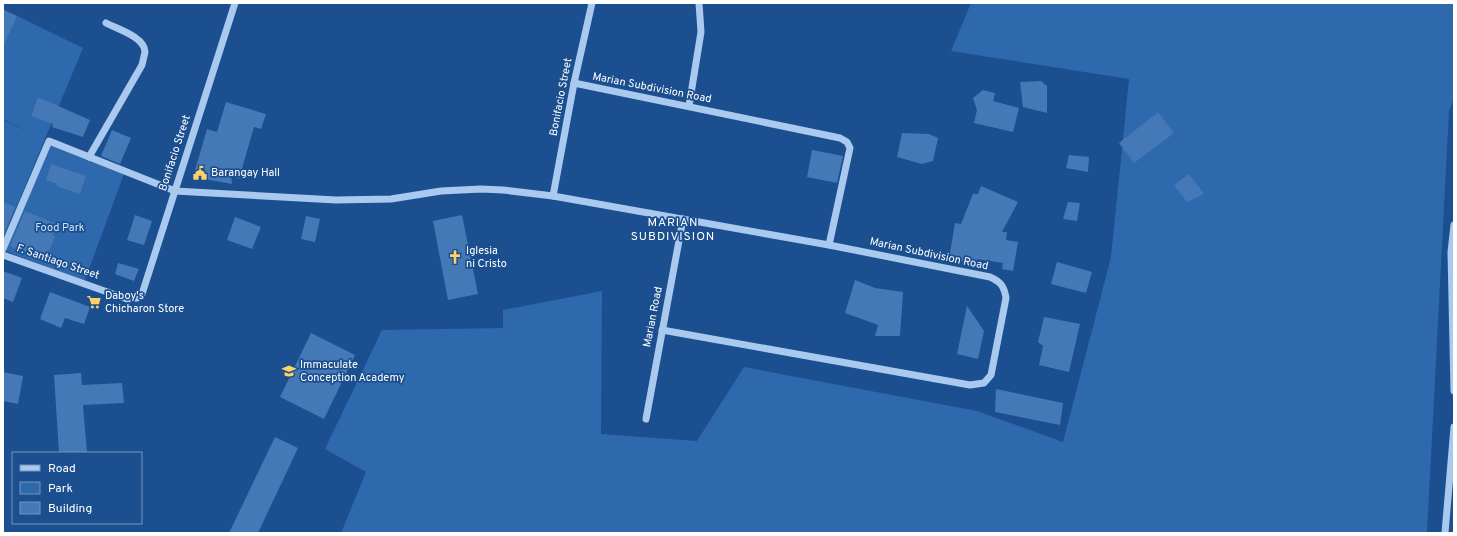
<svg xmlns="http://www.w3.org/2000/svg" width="1457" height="536" font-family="Overpass,sans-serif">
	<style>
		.green { fill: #2e69ad }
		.building { fill: #4478b7 }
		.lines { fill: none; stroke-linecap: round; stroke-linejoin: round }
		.minor { stroke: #a9c9ee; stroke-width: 7 }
		.labels { text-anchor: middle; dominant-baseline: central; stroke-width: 3.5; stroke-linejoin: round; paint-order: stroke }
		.street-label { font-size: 11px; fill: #fff; stroke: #1b4f8f }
		.poi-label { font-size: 11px; fill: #fff; stroke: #1b4f8f; text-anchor: start }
		.park-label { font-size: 11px; fill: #cfe3fa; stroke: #1b4f8f }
		.neighbourhood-label { font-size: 12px; letter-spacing: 1px; fill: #fff; stroke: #1b4f8f }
	</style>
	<rect width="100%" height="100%" fill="#1b4f8f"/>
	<g class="green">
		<path d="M 971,3 L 1454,3 L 1454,99 L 1449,111 L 1427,533 L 341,533 L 366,472 L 325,449 L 382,330 L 503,328 L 503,310 L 602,291 L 601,434 L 697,441 L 744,367 L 977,411 L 1063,442 L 1111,257 L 1129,79 L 951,51 Z"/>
		<path d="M 3,9 L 83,48 L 3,239 L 3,120 L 34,134 L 3,119 Z"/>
		<path d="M 48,144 L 125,171 L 84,283 L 6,251 Z"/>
	</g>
	<g class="building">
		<path d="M 3,10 L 17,16 L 3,47 Z"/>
		<path d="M 1041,81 L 1047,86 L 1047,113 L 1023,107 L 1020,82 Z"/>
		<path d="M 983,90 L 995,93 L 993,101 L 1019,108 L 1013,132 L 974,123 L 977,110 L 973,98 Z"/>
		<path d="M 38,97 L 90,120 L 83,137 L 52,127 L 53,124 L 31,116 Z"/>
		<path d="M 226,102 L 266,114 L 261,129 L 254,127 L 239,179 L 231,176 L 232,184 L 193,177 L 207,129 L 217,132 Z"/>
		<path d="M 1158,112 L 1174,133 L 1134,163 L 1119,143 Z"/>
		<path d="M 112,130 L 131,138 L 120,164 L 101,156 Z"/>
		<path d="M 902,133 L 929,134 L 938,138 L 933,161 L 922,164 L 897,157 Z"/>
		<path d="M 812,150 L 843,156 L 837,183 L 807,177 Z"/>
		<path d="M 1069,155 L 1089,157 L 1088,172 L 1066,168 Z"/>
		<path d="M 51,164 L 86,176 L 80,194 L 56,186 L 57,184 L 46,180 Z"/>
		<path d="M 1189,174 L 1204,194 L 1187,202 L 1174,185 Z"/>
		<path d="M 981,186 L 1018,202 L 1002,232 L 1007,232 L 1006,240 L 1018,242 L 1013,271 L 1002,269 L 1003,263 L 977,259 L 976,264 L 949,259 L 955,223 L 961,224 L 973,194 L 978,194 Z"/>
		<path d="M 3,202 L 15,207 L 3,236 Z"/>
		<path d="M 1068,202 L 1080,203 L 1077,221 L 1063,219 Z"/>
		<path d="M 25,211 L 56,224 L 52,235 L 55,236 L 45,261 L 10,246 Z"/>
		<path d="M 135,215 L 152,221 L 144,245 L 127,240 Z"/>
		<path d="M 462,215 L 478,294 L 448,300 L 433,221 Z"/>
		<path d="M 306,216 L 320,219 L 315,242 L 301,239 Z"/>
		<path d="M 235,217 L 261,227 L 252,249 L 227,240 Z"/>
		<path d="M 1057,262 L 1092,272 L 1086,293 L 1051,284 Z"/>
		<path d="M 118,263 L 139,269 L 134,281 L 115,274 Z"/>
		<path d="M 3,271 L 22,278 L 13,302 L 3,298 Z"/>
		<path d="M 855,280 L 875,288 L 903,292 L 900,336 L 875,336 L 878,325 L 845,313 Z"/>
		<path d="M 50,292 L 90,307 L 84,324 L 65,318 L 61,328 L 40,319 Z"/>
		<path d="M 967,306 L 984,331 L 978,359 L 957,354 Z"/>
		<path d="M 1044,317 L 1080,324 L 1069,372 L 1039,365 L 1043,346 L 1038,342 Z"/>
		<path d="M 311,333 L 355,355 L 324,419 L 280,397 Z"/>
		<path d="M 3,372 L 23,376 L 18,404 L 3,401 Z"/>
		<path d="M 81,373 L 82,385 L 122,383 L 124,403 L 83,405 L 87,453 L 59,453 L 54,375 Z"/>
		<path d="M 996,389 L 1063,403 L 1060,425 L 995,412 Z"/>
		<path d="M 275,437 L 298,448 L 258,533 L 229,533 Z"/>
	</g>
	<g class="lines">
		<g class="minor">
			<path d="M 574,83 L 840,138 L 847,142 L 850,148 L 829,245"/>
			<path d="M 689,106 L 701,32 L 699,3"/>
			<path d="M 89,157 L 142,65 C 143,61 144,56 145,52 C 145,37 117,29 106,23"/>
			<path d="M 553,196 L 574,83 L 592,3"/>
			<path d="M 1454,225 L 1451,252 L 1454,391"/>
			<path d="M 3,249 L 49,141 L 175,191 L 336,200 L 391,199 L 441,191 L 481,189 L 503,190 L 553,196 L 829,245 L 990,277 C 1001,282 1004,286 1006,298 L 991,375 L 984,383 L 970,385 L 662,330"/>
			<path d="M 3,255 L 127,299 L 137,298 L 142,294 L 235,3"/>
			<path d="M 646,419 L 683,219"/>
			<path d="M 1445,533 L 1454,427"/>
		</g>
	</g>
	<defs>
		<symbol id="civic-bare" viewBox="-9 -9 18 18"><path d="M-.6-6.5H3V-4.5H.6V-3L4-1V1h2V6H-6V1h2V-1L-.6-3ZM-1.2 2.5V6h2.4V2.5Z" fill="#ffd166" stroke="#1b4f8f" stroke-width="2.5" paint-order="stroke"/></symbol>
		<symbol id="church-bare" viewBox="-9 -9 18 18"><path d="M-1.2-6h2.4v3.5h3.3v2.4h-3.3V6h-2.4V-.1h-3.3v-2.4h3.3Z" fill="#ffd166" stroke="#1b4f8f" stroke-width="2.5" paint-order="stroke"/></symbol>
		<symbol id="supermarket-bare" viewBox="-9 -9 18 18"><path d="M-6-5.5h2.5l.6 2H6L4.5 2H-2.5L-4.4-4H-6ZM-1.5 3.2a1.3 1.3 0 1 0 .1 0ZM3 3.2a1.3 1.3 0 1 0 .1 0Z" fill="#ffd166" stroke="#1b4f8f" stroke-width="2.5" paint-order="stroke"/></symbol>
		<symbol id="school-bare" viewBox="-9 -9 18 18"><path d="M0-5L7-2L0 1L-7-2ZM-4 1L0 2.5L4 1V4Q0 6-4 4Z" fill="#ffd166" stroke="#1b4f8f" stroke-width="2.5" paint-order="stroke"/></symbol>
	</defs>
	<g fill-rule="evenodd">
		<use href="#civic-bare" x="190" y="163" width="20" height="20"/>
		<use href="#church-bare" x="445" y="247" width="20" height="20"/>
		<use href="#supermarket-bare" x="84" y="292" width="20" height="20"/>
		<use href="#school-bare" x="279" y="361" width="20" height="20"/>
	</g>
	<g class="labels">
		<g class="street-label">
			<text transform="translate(652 88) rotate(11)">Marian Subdivision Road</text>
			<text transform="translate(561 97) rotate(-79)">Bonifacio Street</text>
			<text transform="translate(175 153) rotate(-72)">Bonifacio Street</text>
			<text transform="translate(929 254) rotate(12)">Marian Subdivision Road</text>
			<text transform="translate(58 262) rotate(19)">F. Santiago Street</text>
			<text transform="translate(653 317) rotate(-79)">Marian Road</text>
		</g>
		<g class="poi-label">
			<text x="211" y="173">Barangay Hall</text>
			<text x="466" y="251">Iglesia<tspan x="466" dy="13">ni Cristo</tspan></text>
			<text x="105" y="296">Daboy's<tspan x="105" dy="13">Chicharon Store</tspan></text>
			<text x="300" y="365">Immaculate<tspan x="300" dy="13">Conception Academy</tspan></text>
		</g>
		<g class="park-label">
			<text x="60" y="228">Food Park</text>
		</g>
		<g class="neighbourhood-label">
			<text x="673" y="223">MARIAN<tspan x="673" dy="14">SUBDIVISION</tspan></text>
		</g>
	</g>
	<rect width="1457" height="536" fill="none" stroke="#ffffff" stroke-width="8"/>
	<rect x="12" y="452" width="130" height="72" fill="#1b4f8f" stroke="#7695bc"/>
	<rect x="20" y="465" width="20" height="6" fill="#a9c9ee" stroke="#7695bc"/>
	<text x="48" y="472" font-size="12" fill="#ffffff">Road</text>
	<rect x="20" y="482" width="20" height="12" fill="#2e69ad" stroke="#7695bc"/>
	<text x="48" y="492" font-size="12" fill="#ffffff">Park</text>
	<rect x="20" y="502" width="20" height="12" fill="#4478b7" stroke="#7695bc"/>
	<text x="48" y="512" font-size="12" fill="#ffffff">Building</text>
</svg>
